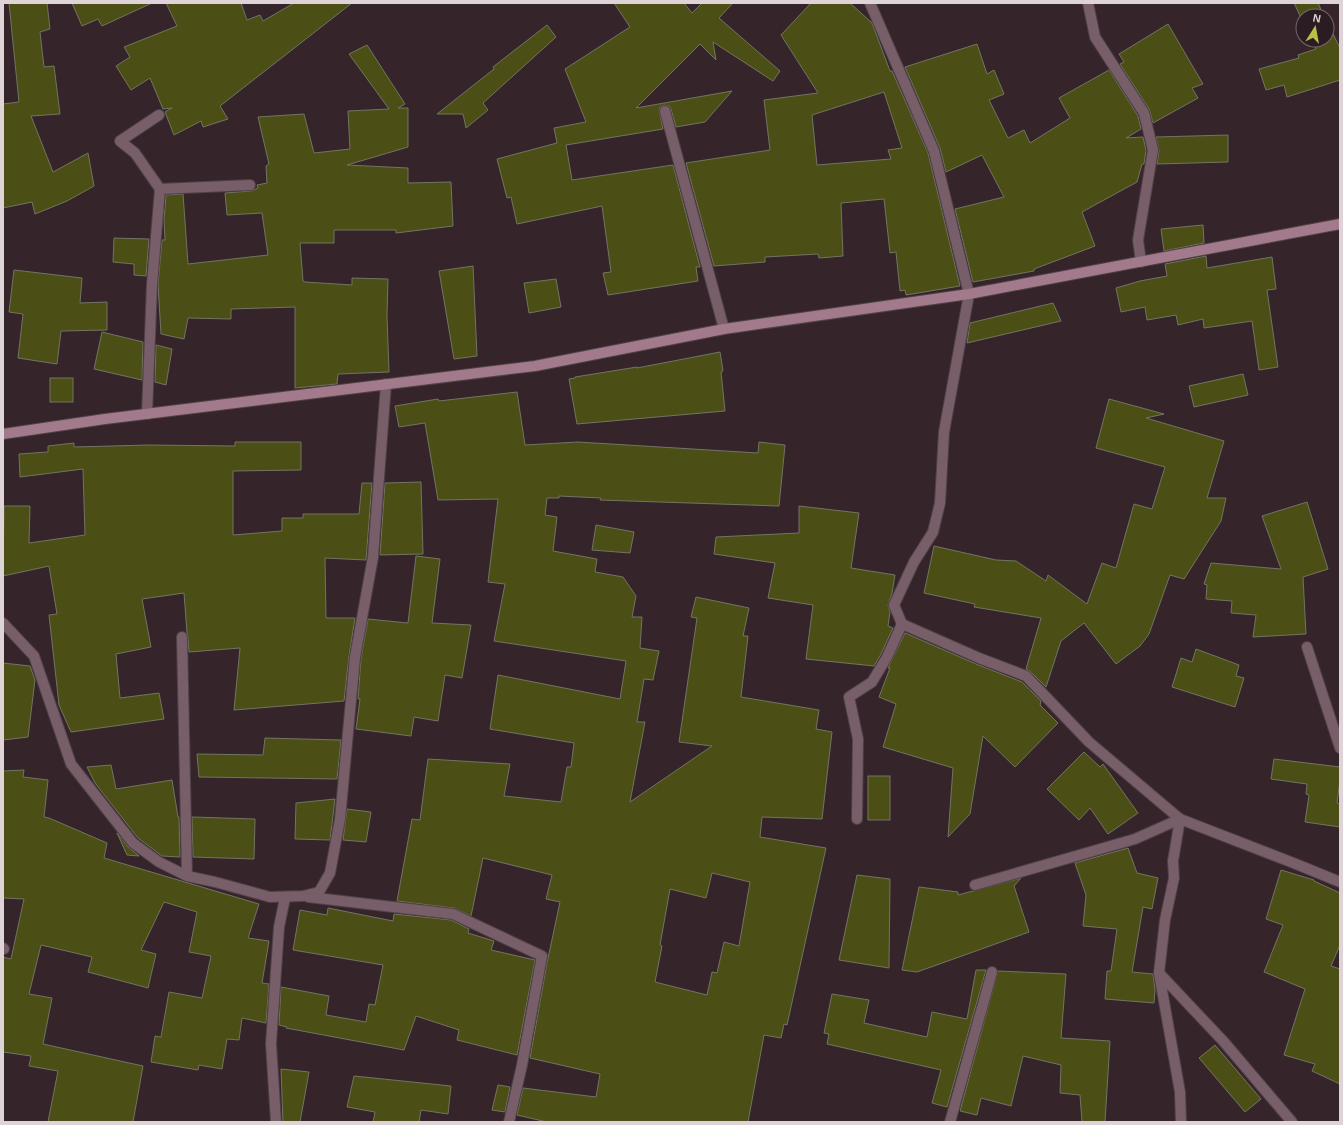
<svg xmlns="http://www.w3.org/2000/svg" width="1343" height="1125" font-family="Helvetica,sans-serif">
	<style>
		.building { fill: #4c4f15; stroke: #727462; fill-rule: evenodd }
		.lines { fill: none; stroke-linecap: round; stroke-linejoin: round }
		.street-casing { stroke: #504147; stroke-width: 12 }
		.secondary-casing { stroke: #504147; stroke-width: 12 }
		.street { stroke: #775e68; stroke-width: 10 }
		.secondary { stroke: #a27a8b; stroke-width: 10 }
	</style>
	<rect width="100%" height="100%" fill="#35252b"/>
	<g class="building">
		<path d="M 9,3 L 47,3 L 50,29 L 40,32 L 44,67 L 54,66 L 60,114 L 31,116 L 53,172 L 88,153 L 94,186 L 67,201 L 35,214 L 32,202 L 3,208 L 3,104 L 19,102 Z"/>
		<path d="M 72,3 L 152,3 L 102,26 L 98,19 L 82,26 Z"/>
		<path d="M 166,3 L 241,3 L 247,20 L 260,15 L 263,21 L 294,3 L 352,3 L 220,106 L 228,119 L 203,127 L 201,121 L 174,135 L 165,112 L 172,108 L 163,109 L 150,78 L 131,90 L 116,66 L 130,57 L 124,47 L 177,26 Z"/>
		<path d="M 614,3 L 684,3 L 692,13 L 702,3 L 733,3 L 719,18 L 780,71 L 773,81 L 713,42 L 716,60 L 700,44 L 636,108 L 732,91 L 705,122 L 676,127 L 671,109 L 669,106 L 664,105 L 660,107 L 659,110 L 663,129 L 566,145 L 572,180 L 673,165 L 700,267 L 696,267 L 698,281 L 608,295 L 603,273 L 611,272 L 602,206 L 517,224 L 511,197 L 507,198 L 497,159 L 557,143 L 554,128 L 586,122 L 565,69 L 630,27 Z"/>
		<path d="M 811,3 L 850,3 L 872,23 L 890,71 L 892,71 L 928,153 L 960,286 L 906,295 L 905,290 L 900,291 L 896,252 L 890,253 L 884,199 L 841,203 L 843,256 L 819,258 L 818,254 L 765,257 L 765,262 L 714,266 L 686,163 L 770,150 L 764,100 L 818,93 L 781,35 ZM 884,92 L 902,148 L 888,150 L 891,159 L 817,165 L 812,115 Z"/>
		<path d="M 1294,3 L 1318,3 L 1324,16 L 1303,16 L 1303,22 Z"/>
		<path d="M 1327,22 L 1340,48 L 1340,80 L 1287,97 L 1284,85 L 1266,90 L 1259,69 L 1299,58 L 1298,55 L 1316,49 L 1312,40 L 1327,40 Z"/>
		<path d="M 1168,24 L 1203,84 L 1192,88 L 1198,98 L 1153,123 L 1149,109 L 1120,64 L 1124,62 L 1119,54 Z"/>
		<path d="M 547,25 L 556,37 L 483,103 L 488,110 L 466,128 L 463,114 L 437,114 L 494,69 L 493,67 Z"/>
		<path d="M 977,44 L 987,74 L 994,70 L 1004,94 L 989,100 L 1008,138 L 1024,130 L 1030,143 L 1070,118 L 1059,98 L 1109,70 L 1138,116 L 1141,129 L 1126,138 L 1143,137 L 1146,150 L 1144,164 L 1142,164 L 1137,182 L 1082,212 L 1095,246 L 1034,269 L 1034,271 L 973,282 L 955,209 L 1004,197 L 982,155 L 946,172 L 940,148 L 905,67 Z"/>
		<path d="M 367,45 L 405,104 L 398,108 L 408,108 L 408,147 L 347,165 L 408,168 L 408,183 L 451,182 L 453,226 L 396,233 L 396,230 L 334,230 L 334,243 L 300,243 L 303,281 L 305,282 L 352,285 L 352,278 L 388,279 L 387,316 L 389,372 L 338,374 L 337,384 L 295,388 L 295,307 L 231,309 L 231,319 L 188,318 L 184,339 L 161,334 L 158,284 L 162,240 L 165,240 L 164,220 L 166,195 L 183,194 L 188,264 L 268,255 L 262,213 L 227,215 L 225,193 L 251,191 L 258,188 L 257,185 L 267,183 L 266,166 L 269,164 L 258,117 L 304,114 L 314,153 L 350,149 L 348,111 L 389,109 L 349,54 Z"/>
		<path d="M 1228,135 L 1228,162 L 1157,164 L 1159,151 L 1156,137 Z"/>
		<path d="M 1203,225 L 1204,243 L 1164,251 L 1161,229 Z"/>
		<path d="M 114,238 L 149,239 L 146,276 L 134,275 L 134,264 L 113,262 Z"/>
		<path d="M 1206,256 L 1207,268 L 1272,257 L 1276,289 L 1267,290 L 1278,367 L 1259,370 L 1252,321 L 1204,328 L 1203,319 L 1178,325 L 1176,315 L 1147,320 L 1145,307 L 1121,312 L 1116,288 L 1140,281 L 1167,276 L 1165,264 Z"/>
		<path d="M 473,266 L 477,356 L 454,359 L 439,271 Z"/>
		<path d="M 14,270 L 82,278 L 80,303 L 107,302 L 107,330 L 61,331 L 57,364 L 18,358 L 23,314 L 9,312 Z"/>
		<path d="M 556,279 L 561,307 L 529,313 L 524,283 Z"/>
		<path d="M 1053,303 L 1061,321 L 967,343 L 970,323 Z"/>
		<path d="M 102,332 L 143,342 L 142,380 L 94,369 Z"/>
		<path d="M 156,345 L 172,349 L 166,385 L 155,382 Z"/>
		<path d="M 720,352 L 723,371 L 721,372 L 725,411 L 577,424 L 569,379 L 575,378 L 575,377 L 637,367 L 637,368 Z"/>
		<path d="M 1243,374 L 1248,395 L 1194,407 L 1189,386 Z"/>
		<rect x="50" y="378" width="23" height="24"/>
		<path d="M 517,392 L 525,445 L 578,442 L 758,453 L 759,442 L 785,445 L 779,506 L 600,500 L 601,498 L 559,496 L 559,498 L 547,498 L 545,515 L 557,517 L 553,551 L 597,559 L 595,572 L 623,577 L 636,596 L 632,617 L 642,617 L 640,648 L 659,651 L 653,680 L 644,679 L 637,722 L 645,722 L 630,802 L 712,746 L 679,742 L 697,618 L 691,617 L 696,597 L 749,608 L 743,636 L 748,636 L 741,697 L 819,710 L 816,729 L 832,732 L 822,819 L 762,817 L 760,837 L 826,848 L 787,1025 L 784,1024 L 781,1038 L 764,1035 L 748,1122 L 547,1122 L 517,1115 L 523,1088 L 596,1097 L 600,1074 L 530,1058 L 547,963 L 560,902 L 546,899 L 552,875 L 483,858 L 471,916 L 454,908 L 397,901 L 412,819 L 420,820 L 428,759 L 510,764 L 504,796 L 561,802 L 567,767 L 571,767 L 574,743 L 490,729 L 498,675 L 620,699 L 626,661 L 494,641 L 505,584 L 488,582 L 498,499 L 438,500 L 425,423 L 399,427 L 395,406 L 438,399 L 439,401 ZM 712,873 L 750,882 L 739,946 L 724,942 L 717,973 L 712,972 L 707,995 L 655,982 L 662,946 L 660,945 L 670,889 L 706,898 Z"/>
		<path d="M 1109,399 L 1164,414 L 1146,418 L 1224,441 L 1207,498 L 1226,498 L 1221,521 L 1184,579 L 1170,575 L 1149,634 L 1140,646 L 1116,664 L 1084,623 L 1061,641 L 1046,687 L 1031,672 L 1026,669 L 1041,618 L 974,607 L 975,604 L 924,593 L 934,546 L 996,560 L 1016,561 L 1046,581 L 1048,575 L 1087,604 L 1102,563 L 1116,568 L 1134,504 L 1152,509 L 1165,467 L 1096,448 Z"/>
		<path d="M 235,442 L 301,442 L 301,470 L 233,471 L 233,535 L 282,531 L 282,518 L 303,518 L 303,514 L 359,514 L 362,483 L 372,483 L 366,560 L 325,558 L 326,618 L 355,618 L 349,656 L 344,701 L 234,710 L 240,648 L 189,652 L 188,637 L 187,633 L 184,593 L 142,599 L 151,647 L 116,654 L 120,698 L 159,693 L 164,719 L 71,732 L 59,705 L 49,615 L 57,614 L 49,566 L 3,576 L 4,506 L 30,506 L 29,543 L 85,535 L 83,469 L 20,477 L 19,454 L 48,452 L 48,446 L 74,443 L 74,447 L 149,445 L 235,446 Z"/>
		<path d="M 421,482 L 423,554 L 380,555 L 385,483 Z"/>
		<path d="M 1307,502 L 1328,569 L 1303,577 L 1306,634 L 1253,637 L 1256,615 L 1231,613 L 1232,601 L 1206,599 L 1207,585 L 1204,584 L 1211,563 L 1281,569 L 1262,516 Z"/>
		<path d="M 799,506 L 859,513 L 851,568 L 895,575 L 892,593 L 888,605 L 890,612 L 888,626 L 893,628 L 881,654 L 874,666 L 806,659 L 813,605 L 768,598 L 775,563 L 714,554 L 716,537 L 799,533 Z"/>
		<path d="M 596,525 L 634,532 L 630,553 L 592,550 Z"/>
		<path d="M 416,556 L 440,559 L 432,623 L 471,625 L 462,678 L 445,675 L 438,721 L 414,717 L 411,736 L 356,729 L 360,699 L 358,699 L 361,658 L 368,619 L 408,623 Z"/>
		<path d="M 905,633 L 976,664 L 1022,682 L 1041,701 L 1040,705 L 1058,723 L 1015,767 L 983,736 L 970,814 L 948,837 L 953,768 L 883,747 L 896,704 L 879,697 L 890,668 L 888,668 Z"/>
		<path d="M 1196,649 L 1239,665 L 1236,676 L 1244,678 L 1235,707 L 1172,687 L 1181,658 L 1192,662 Z"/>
		<path d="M 3,663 L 30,666 L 35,680 L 28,737 L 3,740 Z"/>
		<path d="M 265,738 L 341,740 L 337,779 L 199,777 L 197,754 L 263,755 Z"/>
		<path d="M 1084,752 L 1100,767 L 1103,764 L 1138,813 L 1108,834 L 1090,808 L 1079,820 L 1047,789 Z"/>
		<path d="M 1274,759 L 1340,767 L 1340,780 L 1337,803 L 1340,804 L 1340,827 L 1305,822 L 1309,795 L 1306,794 L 1307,784 L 1271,779 Z"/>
		<path d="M 111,765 L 116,789 L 172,780 L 178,817 L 179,817 L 180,857 L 162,856 L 138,838 L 95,783 L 87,767 Z"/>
		<path d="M 24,770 L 23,777 L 48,780 L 44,817 L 49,818 L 107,843 L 104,858 L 259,904 L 248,938 L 269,941 L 262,983 L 269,984 L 266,1023 L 242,1018 L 239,1040 L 227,1039 L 222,1069 L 199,1065 L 198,1070 L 151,1062 L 155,1036 L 161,1037 L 169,992 L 202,998 L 211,956 L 189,952 L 197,912 L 164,902 L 141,950 L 156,954 L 148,988 L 88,972 L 92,957 L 41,945 L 29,994 L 52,998 L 43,1044 L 143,1066 L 133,1122 L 48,1122 L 58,1071 L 29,1066 L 31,1056 L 3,1052 L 3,957 L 11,959 L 24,899 L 3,898 L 3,771 Z"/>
		<rect x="868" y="776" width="22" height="44"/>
		<path d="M 335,799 L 330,840 L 295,839 L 296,803 Z"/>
		<path d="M 347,809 L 371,812 L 366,842 L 343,840 Z"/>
		<path d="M 192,817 L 255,819 L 254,859 L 193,857 Z"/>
		<path d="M 117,833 L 128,847 L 139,856 L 127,855 Z"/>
		<path d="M 1128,848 L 1137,873 L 1158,878 L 1152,909 L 1143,907 L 1132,972 L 1153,974 L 1155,990 L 1154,1003 L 1105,999 L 1107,971 L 1111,971 L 1117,929 L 1083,926 L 1086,895 L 1075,863 Z"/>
		<path d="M 1281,870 L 1314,880 L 1314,881 L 1340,893 L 1340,945 L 1331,966 L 1340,969 L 1340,1084 L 1312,1071 L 1315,1064 L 1284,1055 L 1305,989 L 1264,972 L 1283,925 L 1266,919 Z"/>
		<path d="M 857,875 L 890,879 L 889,968 L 839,960 Z"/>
		<path d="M 1021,878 L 1014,886 L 1029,932 L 917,972 L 902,970 L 919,887 L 958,892 L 958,895 Z"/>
		<path d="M 328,908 L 393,921 L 394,914 L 451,920 L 469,929 L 468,933 L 494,941 L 491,950 L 535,960 L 517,1055 L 457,1040 L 459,1030 L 416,1016 L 404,1050 L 286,1028 L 287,1027 L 279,1025 L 281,987 L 329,996 L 326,1015 L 366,1022 L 369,1004 L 375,1005 L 383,965 L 293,950 L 300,910 L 327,915 Z"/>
		<path d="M 976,970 L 986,970 L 947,1107 L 932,1103 L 941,1070 L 827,1044 L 829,1034 L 824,1033 L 832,994 L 869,1000 L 864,1023 L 927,1037 L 932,1012 L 967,1019 Z"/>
		<path d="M 998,971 L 1066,974 L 1061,1038 L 1110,1041 L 1105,1122 L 1082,1122 L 1080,1095 L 1060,1093 L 1061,1065 L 1023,1056 L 1011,1106 L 981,1098 L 977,1115 L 960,1111 Z"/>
		<path d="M 1215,1045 L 1261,1099 L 1245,1112 L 1199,1058 Z"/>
		<path d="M 281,1069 L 309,1072 L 300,1122 L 283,1122 Z"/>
		<path d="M 354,1076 L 451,1086 L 448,1114 L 421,1110 L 419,1122 L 373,1122 L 375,1112 L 347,1107 Z"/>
		<path d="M 498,1085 L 510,1087 L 505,1112 L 492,1110 Z"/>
	</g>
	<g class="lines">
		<defs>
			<g id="street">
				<path d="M 870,3 L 934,151 L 969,294 L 944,432 L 940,503 L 933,532 L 914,562 L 894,605 L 902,624 L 979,658 L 1026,676 L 1089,742 L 1180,819 L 1296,864 L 1340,882"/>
				<path d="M 1088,3 L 1095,37 L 1144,113 L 1153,150 L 1138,240 L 1141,262"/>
				<path d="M 665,111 L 724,329"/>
				<path d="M 160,189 L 250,185"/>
				<path d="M 147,414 L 152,284 L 160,189 L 135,153 L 120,141 L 159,115"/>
				<path d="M 3,623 L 34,656 L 71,764 L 133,843 L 159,862 L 187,876 L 215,882 L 270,897 L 303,896 L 319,892 L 330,873 L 340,819 L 355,657 L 373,557 L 386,384"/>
				<path d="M 182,637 L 187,876"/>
				<path d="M 1307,647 L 1340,748"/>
				<path d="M 857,819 L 858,739 L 849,697 L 872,682 L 887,657 L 902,624"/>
				<path d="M 1180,819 L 1173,861 L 1174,878 L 1165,920 L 1159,973 L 1180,1092 L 1181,1122"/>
				<path d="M 975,885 L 1135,839 L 1180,819"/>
				<path d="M 308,897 L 453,914 L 542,956 L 522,1065 L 509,1122"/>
				<path d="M 3,948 L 4,949"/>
				<path d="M 1159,973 L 1224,1042 L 1292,1122"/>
				<path d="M 276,1122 L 271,1044 L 279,927 L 285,898"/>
				<path d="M 950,1122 L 992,972"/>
			</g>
			<path id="secondary" d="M 3,434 L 105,419 L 535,366 L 724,329 L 969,294 L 1340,224"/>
		</defs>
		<use href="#street" class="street-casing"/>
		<use href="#secondary" class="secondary-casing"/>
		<use href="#street" class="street"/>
		<use href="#secondary" class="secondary"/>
	</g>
	<rect width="1343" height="1125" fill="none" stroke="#ded3d7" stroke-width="8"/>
	<g transform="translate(1315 28) rotate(11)"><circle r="19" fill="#2b1b22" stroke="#73656a"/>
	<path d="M0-3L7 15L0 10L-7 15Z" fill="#b9c046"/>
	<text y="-6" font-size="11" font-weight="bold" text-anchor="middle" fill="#ded3d7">N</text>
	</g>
</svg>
